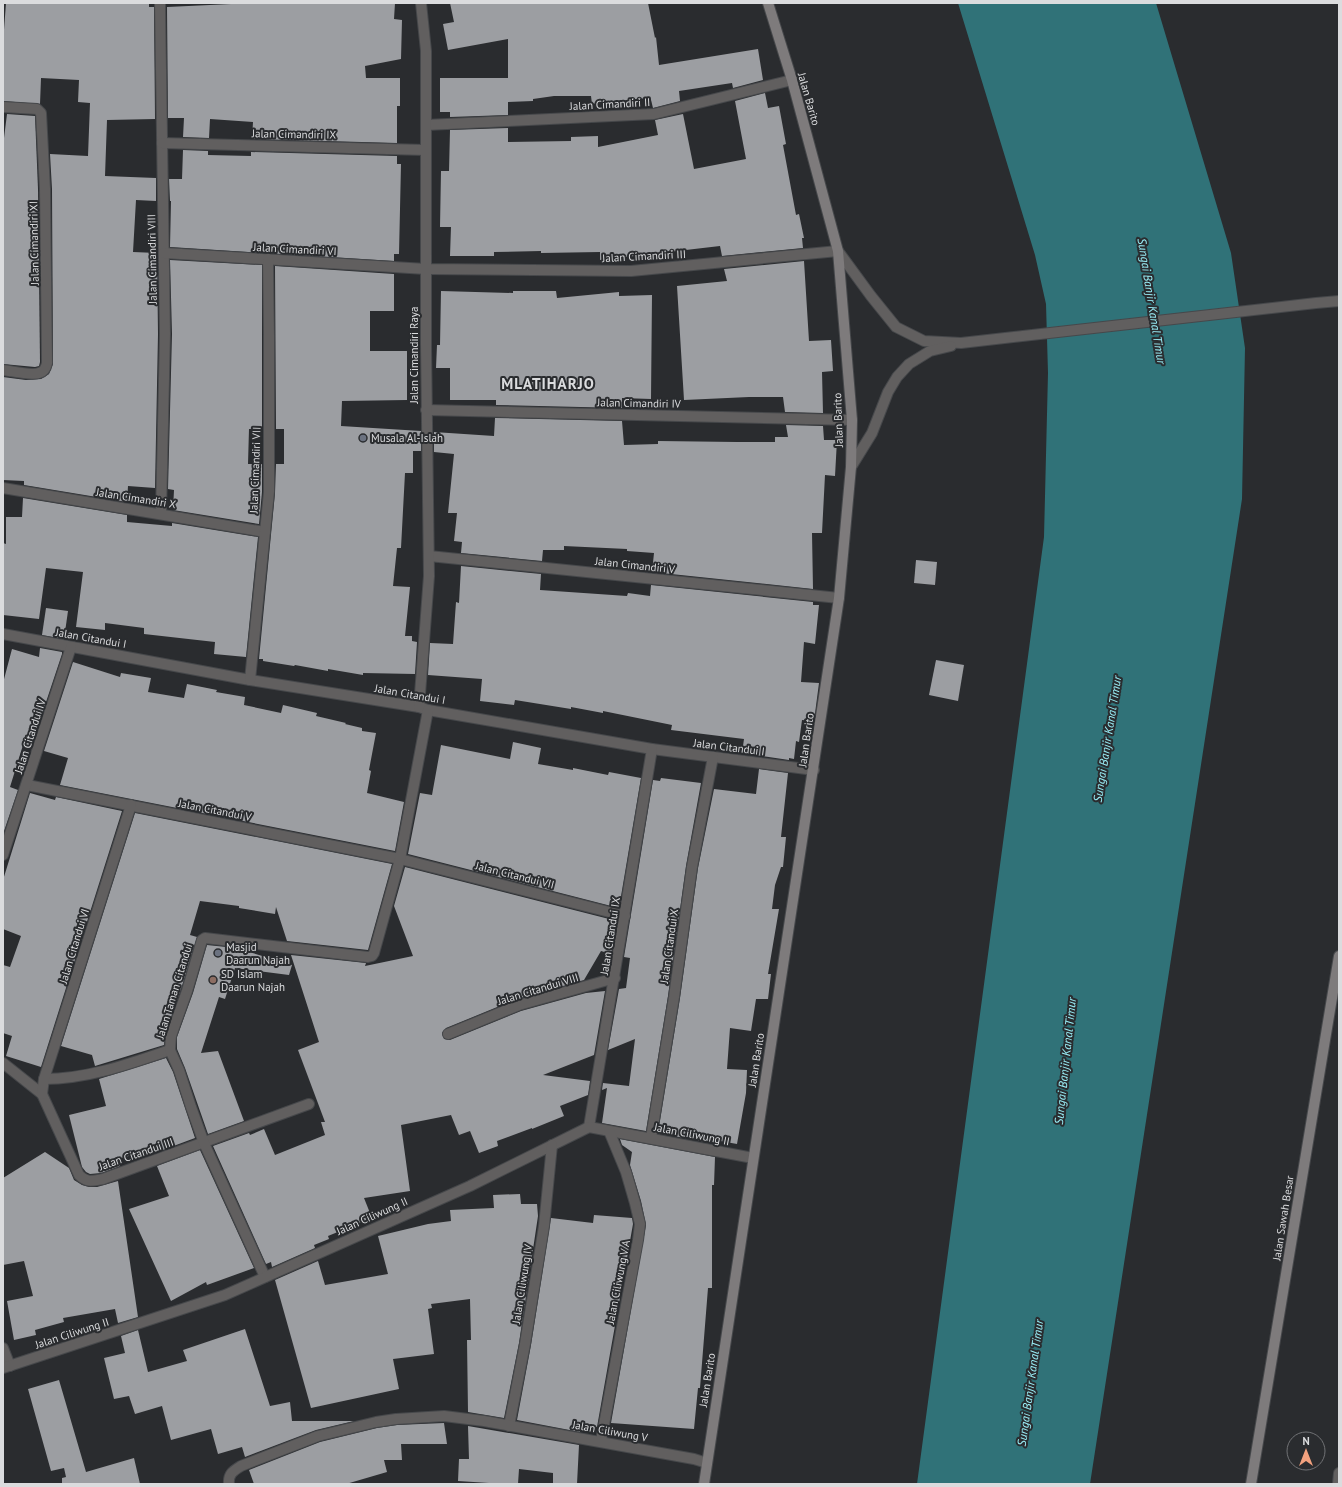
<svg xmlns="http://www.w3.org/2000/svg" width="1342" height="1487" font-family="'PT Sans',sans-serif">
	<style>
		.water { fill: #307278 }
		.building { fill: #9c9ea2 }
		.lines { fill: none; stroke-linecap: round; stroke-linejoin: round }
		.street-casing { stroke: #46484b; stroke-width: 12 }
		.secondary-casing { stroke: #46484b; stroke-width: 12 }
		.street { stroke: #615f5f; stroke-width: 10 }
		.secondary { stroke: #7e7b7c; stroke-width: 10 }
		.worship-dot { fill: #6b7280; stroke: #2a2c2f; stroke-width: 1.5 }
		.education-dot { fill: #8d6e63; stroke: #2a2c2f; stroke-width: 1.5 }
		.labels { text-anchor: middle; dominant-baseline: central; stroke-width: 4; stroke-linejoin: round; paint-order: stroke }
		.street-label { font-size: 11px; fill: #dbdcde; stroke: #2a2c2f }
		.poi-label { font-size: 11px; fill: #dbdcde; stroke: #2a2c2f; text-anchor: start }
		.water-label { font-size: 12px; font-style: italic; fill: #9bf2fb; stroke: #2a2c2f }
		.district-label { font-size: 15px; font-weight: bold; letter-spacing: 1px; fill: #dbdcde; stroke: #2a2c2f }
	</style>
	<rect width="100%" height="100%" fill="#2a2c2f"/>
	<path class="water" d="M 958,3 L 1156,3 L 1231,253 L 1245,348 L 1242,499 L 1090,1484 L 917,1484 L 1044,537 L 1048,373 L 1046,304 L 1035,255 Z"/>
	<g class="building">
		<path d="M 6,3 L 149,3 L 149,7 L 154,7 L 155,119 L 107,120 L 105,176 L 156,178 L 156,201 L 136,200 L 133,252 L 157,253 L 158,334 L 155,488 L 128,486 L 127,502 L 24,485 L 24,481 L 3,480 L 3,377 L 26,380 L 41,379 L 49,374 L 53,364 L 52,189 L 50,154 L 88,156 L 90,103 L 78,102 L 79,80 L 41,78 L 40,104 L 3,101 L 3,43 Z"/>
		<path d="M 231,3 L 395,3 L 394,19 L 402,20 L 401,59 L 365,66 L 366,78 L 400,78 L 400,106 L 397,106 L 397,143 L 252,139 L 253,122 L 210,119 L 209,138 L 183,137 L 184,118 L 168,118 L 167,7 L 231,4 Z"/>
		<path d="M 450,3 L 648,3 L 655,38 L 656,37 L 659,65 L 758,49 L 763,80 L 733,88 L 732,83 L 679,91 L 680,101 L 653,108 L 651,100 L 647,100 L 647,98 L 592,104 L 591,96 L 554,96 L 533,99 L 533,101 L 508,102 L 508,115 L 450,117 L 450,112 L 440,112 L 440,78 L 508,78 L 508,39 L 448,50 L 443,24 L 454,22 Z"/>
		<path d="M 765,93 L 768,108 L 779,106 L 786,144 L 783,145 L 796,215 L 799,214 L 804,238 L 802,238 L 803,248 L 722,256 L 720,246 L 600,260 L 600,252 L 541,253 L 541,251 L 494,252 L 494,256 L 450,256 L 451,227 L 440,227 L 441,171 L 449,171 L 450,130 L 508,128 L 508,142 L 571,141 L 571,137 L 598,136 L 598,147 L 658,135 L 655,120 L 683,114 L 694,169 L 746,159 L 735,101 Z"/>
		<path d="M 7,114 L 35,116 L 38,189 L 40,362 L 39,366 L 35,367 L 3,364 L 3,146 Z"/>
		<path d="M 183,150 L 208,151 L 208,155 L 251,156 L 251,152 L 397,156 L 397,164 L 401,164 L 399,254 L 394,254 L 394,261 L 170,247 L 171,201 L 170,201 L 169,179 L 182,179 Z"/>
		<path d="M 170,260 L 262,265 L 262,429 L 249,429 L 248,464 L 262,464 L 262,492 L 259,524 L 173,510 L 174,490 L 168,489 L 172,334 Z"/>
		<path d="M 804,261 L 809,341 L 831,340 L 833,371 L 822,372 L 823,413 L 785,412 L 783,397 L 749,397 L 684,400 L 677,286 L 727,281 L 724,269 Z"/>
		<path d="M 275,266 L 394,274 L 394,311 L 370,311 L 370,351 L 407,351 L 407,400 L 342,401 L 341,426 L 421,431 L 421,451 L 413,451 L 413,473 L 405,473 L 401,548 L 397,548 L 393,586 L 410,587 L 405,636 L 412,636 L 412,641 L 417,642 L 415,674 L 363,673 L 363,675 L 328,669 L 328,671 L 295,665 L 294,666 L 263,661 L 263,659 L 259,659 L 275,493 L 276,464 L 284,464 L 284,429 L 276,429 Z"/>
		<path d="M 441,291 L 513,293 L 513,291 L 556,291 L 557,298 L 619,292 L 619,296 L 652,295 L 651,399 L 622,398 L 622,408 L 496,405 L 496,400 L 450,400 L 450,368 L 436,368 L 437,345 L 440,345 Z"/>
		<path d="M 495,418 L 622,421 L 624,445 L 658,444 L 658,441 L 737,442 L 775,442 L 775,437 L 788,437 L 786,425 L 823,426 L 824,440 L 837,440 L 835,476 L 825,475 L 822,533 L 812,533 L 813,589 L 652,572 L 654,553 L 627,551 L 627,549 L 564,546 L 564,550 L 543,550 L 542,561 L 461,553 L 462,542 L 454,541 L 457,513 L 448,513 L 454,454 L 434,452 L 434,432 L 494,436 Z"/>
		<path d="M 23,498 L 127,515 L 127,522 L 172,526 L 172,523 L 258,537 L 246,657 L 214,654 L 215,642 L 144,634 L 144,628 L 105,623 L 105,630 L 76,627 L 83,572 L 46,568 L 39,619 L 3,615 L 3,543 L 6,544 L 6,517 L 22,517 Z"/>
		<path d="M 916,560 L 937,562 L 935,585 L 914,583 Z"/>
		<path d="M 461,566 L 541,574 L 540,590 L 627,596 L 628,593 L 650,596 L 651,585 L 813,602 L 813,605 L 819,605 L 815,644 L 804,642 L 801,682 L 819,683 L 814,721 L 802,720 L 799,742 L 796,741 L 794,759 L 789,758 L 789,760 L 742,753 L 744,739 L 671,730 L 672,725 L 603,711 L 603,713 L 571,707 L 571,709 L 515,700 L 514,705 L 480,701 L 482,679 L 428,675 L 430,643 L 453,644 L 456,602 L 459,603 Z"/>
		<path d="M 46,608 L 68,611 L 64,639 L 42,635 Z"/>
		<path d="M 40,648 L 62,652 L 62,654 L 31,747 L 23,745 L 10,787 L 18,790 L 3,834 L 3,683 L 12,649 L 39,657 Z"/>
		<path d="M 936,660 L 964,665 L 958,701 L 929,695 Z"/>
		<path d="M 73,662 L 120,677 L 121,673 L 151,678 L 148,692 L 184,698 L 187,684 L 217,690 L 216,692 L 245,697 L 244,705 L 281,713 L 283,705 L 317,713 L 316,716 L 346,723 L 345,724 L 362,728 L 362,731 L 376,733 L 369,770 L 371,771 L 367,793 L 404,802 L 395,851 L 60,785 L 68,758 L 44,751 Z"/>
		<path d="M 513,742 L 541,748 L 538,764 L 573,770 L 573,768 L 608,775 L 609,772 L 641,778 L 619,908 L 408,854 L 420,793 L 432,795 L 441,745 L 510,759 Z"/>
		<path d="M 759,769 L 788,773 L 781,837 L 786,837 L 783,867 L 781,867 L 775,885 L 772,909 L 779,909 L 768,974 L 771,974 L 768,999 L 756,999 L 751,1031 L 730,1028 L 727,1069 L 747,1070 L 746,1093 L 737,1144 L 709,1139 L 711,1143 L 658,1133 L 680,998 L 698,868 L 714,789 L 756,794 Z"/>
		<path d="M 661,778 L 701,783 L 686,866 L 668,996 L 646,1131 L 602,1123 L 607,1088 L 602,1090 L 603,1083 L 629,1086 L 635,1039 L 608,1050 L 619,989 L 626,988 L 630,958 L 624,957 L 653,780 L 660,781 Z"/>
		<path d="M 30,793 L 55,800 L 56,797 L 122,811 L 41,1067 L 6,1056 L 12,1036 L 3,1033 L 3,965 L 10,967 L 21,936 L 3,929 L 3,880 Z"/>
		<path d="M 135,813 L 392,864 L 368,950 L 287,941 L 276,907 L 275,914 L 239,908 L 239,906 L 200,901 L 190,935 L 197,937 L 181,989 L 165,1034 L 164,1045 L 95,1066 L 92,1055 L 61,1046 Z"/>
		<path d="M 405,867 L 617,921 L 611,954 L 601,951 L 584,980 L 517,999 L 446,1028 L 442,1033 L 444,1039 L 450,1040 L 521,1011 L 586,993 L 605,991 L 594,1055 L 543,1075 L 590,1081 L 588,1095 L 560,1106 L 564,1116 L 532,1129 L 532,1128 L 497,1141 L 498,1146 L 479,1153 L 470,1131 L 459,1135 L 451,1115 L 401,1125 L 410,1191 L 364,1198 L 372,1218 L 328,1236 L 329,1239 L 314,1245 L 315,1248 L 272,1267 L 271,1262 L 266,1264 L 213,1146 L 249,1133 L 250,1135 L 264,1129 L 275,1155 L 325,1135 L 321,1122 L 325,1122 L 298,1050 L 319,1042 L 291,955 L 366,963 L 365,966 L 413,956 L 394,906 Z"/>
		<path d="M 207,945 L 236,948 L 292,965 L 289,975 L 235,968 L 225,999 L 219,997 L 201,1053 L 218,1051 L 244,1121 L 208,1134 L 185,1068 L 177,1049 L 177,1037 L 193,993 Z"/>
		<path d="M 166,1058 L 173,1072 L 195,1138 L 152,1154 L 150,1150 L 118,1159 L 120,1166 L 101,1173 L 90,1174 L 86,1172 L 82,1167 L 69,1115 L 106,1106 L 99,1079 Z"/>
		<path d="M 620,1139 L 715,1157 L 714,1185 L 712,1185 L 712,1288 L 708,1288 L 700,1388 L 698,1388 L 694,1429 L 611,1423 L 646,1225 L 641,1201 L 630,1165 L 632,1152 L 622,1145 Z"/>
		<path d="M 200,1150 L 254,1268 L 207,1285 L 206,1282 L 171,1301 L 129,1209 L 169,1196 L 157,1166 Z"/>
		<path d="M 45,1152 L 69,1168 L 74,1180 L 82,1185 L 89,1187 L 97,1187 L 118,1181 L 138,1317 L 118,1323 L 115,1309 L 63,1318 L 64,1322 L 35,1330 L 36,1335 L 14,1340 L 7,1301 L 33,1296 L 24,1261 L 3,1265 L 3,1178 Z"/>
		<path d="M 520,1194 L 521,1204 L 537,1204 L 538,1216 L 519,1343 L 504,1418 L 468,1412 L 467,1340 L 471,1340 L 470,1299 L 431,1304 L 432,1308 L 428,1309 L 434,1354 L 393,1359 L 399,1389 L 311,1408 L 275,1280 L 318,1261 L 325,1285 L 388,1274 L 378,1236 L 428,1224 L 451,1221 L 450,1210 L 494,1208 L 493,1195 Z"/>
		<path d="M 594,1215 L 632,1218 L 633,1224 L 597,1427 L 580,1425 L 580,1432 L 517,1420 L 531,1345 L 551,1218 L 593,1223 Z"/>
		<path d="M 245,1329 L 270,1406 L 290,1402 L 292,1421 L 354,1421 L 316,1430 L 245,1457 L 242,1447 L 218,1454 L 211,1429 L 171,1440 L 162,1406 L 135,1414 L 129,1396 L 114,1399 L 104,1358 L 125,1353 L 121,1336 L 138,1330 L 148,1372 L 187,1361 L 183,1350 Z"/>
		<path d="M 59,1380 L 86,1472 L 134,1458 L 140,1484 L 62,1484 L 62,1478 L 66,1477 L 64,1468 L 51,1471 L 28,1389 Z"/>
		<path d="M 444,1423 L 447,1444 L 401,1444 L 402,1460 L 384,1460 L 387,1472 L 346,1484 L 254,1484 L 249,1470 L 320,1442 L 377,1428 L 397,1425 Z"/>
		<path d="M 468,1426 L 579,1445 L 577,1484 L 553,1484 L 553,1473 L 519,1469 L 518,1484 L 489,1484 L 489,1483 L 458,1481 L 459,1459 L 469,1459 Z"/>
	</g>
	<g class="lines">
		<defs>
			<g id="street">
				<path d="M 160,3 L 165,334 L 161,514"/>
				<path d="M 3,107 L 37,109 L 41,113 L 45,189 L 47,363 C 46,368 44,372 39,373 C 31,376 12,371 3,370"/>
				<path d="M 426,125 L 654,114 L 792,80"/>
				<path d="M 162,143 L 426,150"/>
				<path d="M 164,253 L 426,269 L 631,271 L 838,251 L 871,296 L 896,327 L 924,341 L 961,343 L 1316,303 L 1339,301"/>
				<path d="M 426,410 L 852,420"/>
				<path d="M 851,467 L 872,433 L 888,392 L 897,377 L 909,364 L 930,351 L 951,346"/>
				<path d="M 3,488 L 265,532"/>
				<path d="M 429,556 L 839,598"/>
				<path d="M 3,634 L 250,680 L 419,707 L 428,710 L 652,749 L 814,770"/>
				<path d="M 250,680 L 269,492 L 269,335 L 268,259"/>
				<path d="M 419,707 L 429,576 L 426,345 L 426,51 L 421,3"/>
				<path d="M 27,785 L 400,859 L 625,916"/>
				<path d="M 3,855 L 71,647"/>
				<path d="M 448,1034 L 519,1005 L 615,978"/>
				<path d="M 3,1063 L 42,1094 L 79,1175 C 87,1183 92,1181 103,1179 L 309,1104"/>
				<path d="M 44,1079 C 88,1079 129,1064 170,1050"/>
				<path d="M 42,1094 L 44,1079 L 131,805"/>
				<path d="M 589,1127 L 652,749"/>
				<path d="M 651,1138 L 674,997 L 692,867 L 713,757"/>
				<path d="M 265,1277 L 204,1143 L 191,1107 L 179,1070 L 170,1050 L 171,1036 L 187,991 L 202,940 L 205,938 L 368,957 L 372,956 L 374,953 L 400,859 L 428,710"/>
				<path d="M 3,1348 L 10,1366"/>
				<path d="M 3,1368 L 225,1295 L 470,1186 L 589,1127 L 753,1158"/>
				<path d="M 509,1426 L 525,1344 L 544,1226 L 552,1145"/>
				<path d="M 601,1441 L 638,1240 L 640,1224 L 635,1203 L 626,1172 L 609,1131"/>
				<path d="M 229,1484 C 228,1474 233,1471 241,1466 L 318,1436 L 343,1430 L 376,1422 L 396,1419 L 444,1416 L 484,1421 L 694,1459 L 707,1463"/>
				<path d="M 1338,1484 L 1339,1473"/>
			</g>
			<g id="secondary">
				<path d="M 704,1484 L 839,598 L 851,467 L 852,420 L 838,251 L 792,80 L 768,3"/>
				<path d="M 1251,1484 L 1339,956"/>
			</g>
		</defs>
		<use href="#street" class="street-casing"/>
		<use href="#secondary" class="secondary-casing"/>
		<use href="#street" class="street"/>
		<use href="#secondary" class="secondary"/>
	</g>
	<g class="worship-dot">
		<circle cx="363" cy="438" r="4"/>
		<circle cx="218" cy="953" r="4"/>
	</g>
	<circle class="education-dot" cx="213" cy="980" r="4"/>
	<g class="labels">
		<g class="street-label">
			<text transform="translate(809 99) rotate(74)">Jalan Barito</text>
			<text transform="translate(610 104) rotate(-3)">Jalan Cimandiri II</text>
			<text transform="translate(294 134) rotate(1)">Jalan Cimandiri IX</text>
			<text transform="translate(34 243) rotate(-91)">Jalan Cimandiri XI</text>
			<text transform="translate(295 249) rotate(3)">Jalan Cimandiri VI</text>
			<text transform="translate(644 256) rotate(-3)">Jalan Cimandiri III</text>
			<text transform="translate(152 259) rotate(-91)">Jalan Cimandiri VIII</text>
			<text transform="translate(414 355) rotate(-90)">Jalan Cimandiri Raya</text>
			<text transform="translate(639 403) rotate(1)">Jalan Cimandiri IV</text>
			<text transform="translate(838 420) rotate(-92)">Jalan Barito</text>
			<text transform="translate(255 470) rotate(-88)">Jalan Cimandiri VII</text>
			<text transform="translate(136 498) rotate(9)">Jalan Cimandiri X</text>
			<text transform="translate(635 565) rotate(6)">Jalan Cimandiri V</text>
			<text transform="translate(91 638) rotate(10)">Jalan Citandui I</text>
			<text transform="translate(410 694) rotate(10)">Jalan Citandui I</text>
			<text transform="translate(30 736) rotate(-72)">Jalan Citandui IV</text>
			<text transform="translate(806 740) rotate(-82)">Jalan Barito</text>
			<text transform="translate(729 747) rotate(7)">Jalan Citandui I</text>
			<text transform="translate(215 810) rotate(11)">Jalan Citandui V</text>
			<text transform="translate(515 875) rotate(14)">Jalan Citandui VII</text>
			<text transform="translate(610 936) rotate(-81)">Jalan Citandui IX</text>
			<text transform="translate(74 946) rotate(-73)">Jalan Citandui VI</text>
			<text transform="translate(669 946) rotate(-82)">Jalan Citandui X</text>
			<text transform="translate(538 989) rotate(-17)">Jalan Citandui VIII</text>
			<text transform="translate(174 991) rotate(-73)">Jalan Taman Citandui</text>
			<text transform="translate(756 1060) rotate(-81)">Jalan Barito</text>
			<text transform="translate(692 1134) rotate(11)">Jalan Ciliwung II</text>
			<text transform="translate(136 1154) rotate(-19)">Jalan Citandui III</text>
			<text transform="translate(372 1216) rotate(-24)">Jalan Ciliwung II</text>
			<text transform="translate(1283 1218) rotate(-81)">Jalan Sawah Besar</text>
			<text transform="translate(618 1282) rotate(-79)">Jalan Ciliwung V A</text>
			<text transform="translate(522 1284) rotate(-81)">Jalan Ciliwung IV</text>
			<text transform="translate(72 1333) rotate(-18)">Jalan Ciliwung II</text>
			<text transform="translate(707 1380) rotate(-81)">Jalan Barito</text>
			<text transform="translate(610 1431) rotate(10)">Jalan Ciliwung V</text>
		</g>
		<g class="poi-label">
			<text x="371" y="438">Musala Al-Islah</text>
			<text x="226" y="947">Masjid<tspan x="226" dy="13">Daarun Najah</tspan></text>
			<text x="221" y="974">SD Islam<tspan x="221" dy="13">Daarun Najah</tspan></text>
		</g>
		<g class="water-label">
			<text transform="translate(1152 301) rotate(81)">Sungai Banjir Kanal Timur</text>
			<text transform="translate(1107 739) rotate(-81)">Sungai Banjir Kanal Timur</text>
			<text transform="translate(1065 1061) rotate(-84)">Sungai Banjir Kanal Timur</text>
			<text transform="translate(1030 1383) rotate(-82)">Sungai Banjir Kanal Timur</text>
		</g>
		<g class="district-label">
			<text x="548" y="383">MLATIHARJO</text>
		</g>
	</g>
	<rect width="1342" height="1487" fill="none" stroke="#dbdcde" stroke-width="8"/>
	<g transform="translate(1306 1451)"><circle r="19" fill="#2a2c2f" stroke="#717275"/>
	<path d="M0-3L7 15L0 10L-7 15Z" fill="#f2a17e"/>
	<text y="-6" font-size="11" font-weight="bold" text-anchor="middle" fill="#dbdcde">N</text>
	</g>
</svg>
